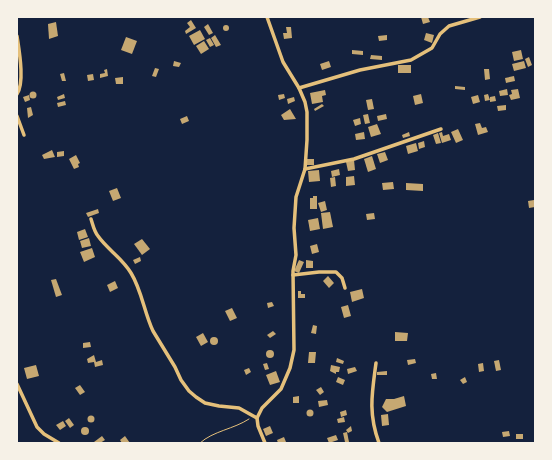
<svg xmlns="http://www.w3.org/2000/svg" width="552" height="460" font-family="Montserrat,sans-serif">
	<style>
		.building { fill: #c6a872 }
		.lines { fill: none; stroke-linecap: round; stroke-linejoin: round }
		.path { stroke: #e5c07b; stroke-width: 1 }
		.minor { stroke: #e5c07b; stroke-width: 3.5 }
	</style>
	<rect width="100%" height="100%" fill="#14213d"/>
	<g class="building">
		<path d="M 421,17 L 428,17 L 430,22 L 423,24 Z"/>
		<path d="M 191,20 L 196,28 L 186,34 L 185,31 L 190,27 L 187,23 Z"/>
		<path d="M 56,22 L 58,36 L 49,39 L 48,24 Z"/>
		<path d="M 208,24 L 213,33 L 209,35 L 204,27 Z"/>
		<circle cx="226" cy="28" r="3"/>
		<path d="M 286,27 L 291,27 L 292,38 L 284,39 L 283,33 L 287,33 Z"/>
		<path d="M 200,30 L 205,39 L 194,45 L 189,36 Z"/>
		<path d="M 426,33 L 434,35 L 432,43 L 424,40 Z"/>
		<path d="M 215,35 L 221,45 L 216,47 L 211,38 Z"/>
		<path d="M 387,35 L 387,40 L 379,41 L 378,36 Z"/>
		<path d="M 126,37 L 137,41 L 132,54 L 121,50 Z"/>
		<path d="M 210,38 L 214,45 L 210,47 L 206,40 Z"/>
		<path d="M 204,41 L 209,49 L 201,54 L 196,46 Z"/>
		<path d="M 352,50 L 363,51 L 363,55 L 352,54 Z"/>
		<path d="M 521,50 L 523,59 L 514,61 L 512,52 Z"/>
		<path d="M 371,55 L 382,56 L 382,60 L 370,59 Z"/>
		<path d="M 529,57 L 532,65 L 528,67 L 525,59 Z"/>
		<path d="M 174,61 L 181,63 L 179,67 L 173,66 Z"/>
		<path d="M 329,61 L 331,67 L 322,70 L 320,64 Z"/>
		<path d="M 524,61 L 526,68 L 514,71 L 512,64 Z"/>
		<rect x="398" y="65" width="13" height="8"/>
		<path d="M 155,68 L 159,69 L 156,77 L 152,76 Z"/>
		<path d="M 107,69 L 108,76 L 100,78 L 100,74 L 105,73 L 104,70 Z"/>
		<path d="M 484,69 L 489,69 L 490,79 L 485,80 Z"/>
		<path d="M 64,73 L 66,81 L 62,81 L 60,74 Z"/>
		<path d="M 93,74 L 94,80 L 88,81 L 87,75 Z"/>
		<path d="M 514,76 L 515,81 L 506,83 L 505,78 Z"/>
		<path d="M 123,77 L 123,84 L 116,84 L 115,78 Z"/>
		<path d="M 455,86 L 465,87 L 465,90 L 455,89 Z"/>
		<path d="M 507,89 L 508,95 L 500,96 L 499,91 Z"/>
		<path d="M 518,89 L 520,98 L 511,100 L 509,95 L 512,94 L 511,90 Z"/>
		<path d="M 325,90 L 326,95 L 322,96 L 323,102 L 312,104 L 310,93 Z"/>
		<circle cx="33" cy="95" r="3.5"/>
		<path d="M 64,94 L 65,98 L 58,100 L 57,97 Z"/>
		<path d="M 284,94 L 285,98 L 279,100 L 278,95 Z"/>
		<path d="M 421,94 L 423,103 L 415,105 L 413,96 Z"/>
		<path d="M 488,94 L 490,100 L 485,101 L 484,95 Z"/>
		<path d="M 29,95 L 30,100 L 25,102 L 23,97 Z"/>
		<path d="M 478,95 L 480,102 L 473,104 L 471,97 Z"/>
		<path d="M 495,96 L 496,101 L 490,102 L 490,97 Z"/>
		<path d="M 294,97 L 295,101 L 288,104 L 287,99 Z"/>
		<path d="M 372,99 L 374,109 L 368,110 L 366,100 Z"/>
		<path d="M 65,101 L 66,105 L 58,107 L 57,103 Z"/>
		<path d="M 322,104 L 324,106 L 315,111 L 314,109 Z"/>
		<path d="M 506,105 L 506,110 L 498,111 L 497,106 Z"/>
		<path d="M 31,107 L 33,115 L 28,118 L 27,108 Z"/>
		<path d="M 290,109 L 296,119 L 284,120 L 281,115 Z"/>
		<path d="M 368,114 L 370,123 L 365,124 L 363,115 Z"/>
		<path d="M 386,114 L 387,119 L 378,121 L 377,116 Z"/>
		<path d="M 187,116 L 189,121 L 182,124 L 180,119 Z"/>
		<path d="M 360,118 L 361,124 L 355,126 L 353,120 Z"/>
		<path d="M 480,123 L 482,128 L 486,127 L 488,132 L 478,135 L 475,124 Z"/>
		<path d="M 377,124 L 381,134 L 371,137 L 368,127 Z"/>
		<path d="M 458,129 L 463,140 L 456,143 L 451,132 Z"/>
		<path d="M 364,132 L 365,139 L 356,140 L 355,134 Z"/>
		<path d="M 409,132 L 410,136 L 403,138 L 402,135 Z"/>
		<path d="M 442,132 L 443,136 L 449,134 L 451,140 L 442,143 L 439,133 Z"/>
		<path d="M 438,133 L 441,143 L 436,144 L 433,135 Z"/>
		<path d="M 424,141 L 425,147 L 419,149 L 418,143 Z"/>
		<path d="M 416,143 L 418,151 L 408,154 L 406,146 Z"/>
		<path d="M 52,150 L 55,157 L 44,159 L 42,155 Z"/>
		<path d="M 64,151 L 64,156 L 57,157 L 57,152 Z"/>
		<path d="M 385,152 L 388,160 L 380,163 L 377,154 Z"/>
		<path d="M 76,155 L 80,163 L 78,164 L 79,167 L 74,169 L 69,159 Z"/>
		<path d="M 372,156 L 376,169 L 368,172 L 364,159 Z"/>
		<rect x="307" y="159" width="7" height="6"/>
		<path d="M 354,160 L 355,170 L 348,171 L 346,162 Z"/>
		<path d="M 339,169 L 340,175 L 332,177 L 331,171 Z"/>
		<path d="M 319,170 L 320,181 L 309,182 L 308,171 Z"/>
		<path d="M 354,176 L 355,185 L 346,186 L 346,177 Z"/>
		<path d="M 335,177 L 336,186 L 331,187 L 330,178 Z"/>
		<path d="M 393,182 L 394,189 L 383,190 L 382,183 Z"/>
		<path d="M 406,183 L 423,184 L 423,191 L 406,190 Z"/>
		<path d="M 117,188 L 121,198 L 113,201 L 109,191 Z"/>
		<path d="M 313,196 L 317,196 L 317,209 L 310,209 L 310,198 L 313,198 Z"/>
		<path d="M 534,200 L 535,207 L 529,208 L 528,201 Z"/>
		<path d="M 325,201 L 327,210 L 321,212 L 318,203 Z"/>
		<path d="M 98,209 L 99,213 L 88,217 L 86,213 Z"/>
		<path d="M 330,212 L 333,227 L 323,229 L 321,213 Z"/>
		<path d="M 374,213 L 375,219 L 367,220 L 366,214 Z"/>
		<path d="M 318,218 L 320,229 L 310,231 L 308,220 Z"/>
		<path d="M 85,229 L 88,237 L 79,240 L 77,232 Z"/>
		<path d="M 89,238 L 91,246 L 82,248 L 80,241 Z"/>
		<path d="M 142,239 L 150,249 L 142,255 L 134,244 Z"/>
		<path d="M 317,244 L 319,252 L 312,254 L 310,246 Z"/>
		<path d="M 92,248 L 95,257 L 84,262 L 80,252 Z"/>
		<path d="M 140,257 L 141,261 L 135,264 L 133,260 Z"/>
		<path d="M 299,260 L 304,262 L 299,273 L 294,271 Z"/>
		<path d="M 306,260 L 313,261 L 313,268 L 306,268 Z"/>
		<path d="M 328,276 L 334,283 L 329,288 L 323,281 Z"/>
		<path d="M 56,279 L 62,295 L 56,297 L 51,280 Z"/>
		<path d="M 115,281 L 118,288 L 110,292 L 107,285 Z"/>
		<path d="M 362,289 L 364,298 L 352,302 L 350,292 Z"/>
		<path d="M 298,291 L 301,291 L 301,294 L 305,294 L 305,298 L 298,298 Z"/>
		<path d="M 272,302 L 274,306 L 268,308 L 267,303 Z"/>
		<path d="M 348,305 L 351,316 L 344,318 L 341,307 Z"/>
		<path d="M 232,308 L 237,318 L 230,321 L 225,311 Z"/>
		<path d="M 313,325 L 317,326 L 316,334 L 311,333 Z"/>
		<path d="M 273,331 L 276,334 L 270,338 L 267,335 Z"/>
		<path d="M 395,332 L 408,333 L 407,341 L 395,341 Z"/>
		<path d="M 203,333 L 208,342 L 201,346 L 196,337 Z"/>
		<circle cx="214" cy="341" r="4"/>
		<path d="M 90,342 L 91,347 L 83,348 L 83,343 Z"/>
		<circle cx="270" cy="354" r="4"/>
		<path d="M 309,352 L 316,352 L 315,363 L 308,363 Z"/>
		<path d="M 94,355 L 96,362 L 102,360 L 103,365 L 95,367 L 94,362 L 88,363 L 87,359 Z"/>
		<path d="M 337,358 L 344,361 L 343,364 L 336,362 Z"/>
		<path d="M 415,359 L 416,363 L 408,365 L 407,360 Z"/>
		<path d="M 499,360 L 501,370 L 496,371 L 494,361 Z"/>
		<path d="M 267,363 L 269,369 L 265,370 L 263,364 Z"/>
		<path d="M 483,363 L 484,371 L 479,372 L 478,364 Z"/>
		<path d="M 36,365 L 39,376 L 27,379 L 24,368 Z"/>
		<path d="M 331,365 L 340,367 L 339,372 L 336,372 L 336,374 L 330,371 Z"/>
		<path d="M 355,367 L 357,371 L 348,374 L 347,369 Z"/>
		<path d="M 249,368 L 251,372 L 246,375 L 244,370 Z"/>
		<path d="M 276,371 L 280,382 L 270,385 L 266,375 Z"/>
		<path d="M 387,371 L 387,375 L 377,375 L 377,372 Z"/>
		<path d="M 436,373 L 437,379 L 432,379 L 431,374 Z"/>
		<path d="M 338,377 L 345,380 L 343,385 L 336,382 Z"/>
		<path d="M 465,377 L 467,382 L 463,384 L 460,380 Z"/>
		<path d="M 80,385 L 85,392 L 80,395 L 75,388 Z"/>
		<path d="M 321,387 L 324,392 L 320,395 L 316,390 Z"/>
		<path d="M 299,396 L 299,403 L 293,403 L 293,397 Z"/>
		<path d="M 404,396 L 406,406 L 387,412 L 382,407 L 386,399 L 394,399 Z"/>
		<path d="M 327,400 L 328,405 L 319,407 L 318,401 Z"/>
		<circle cx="310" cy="413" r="3.5"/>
		<path d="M 346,410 L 347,415 L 341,417 L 340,412 Z"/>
		<path d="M 388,414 L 389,425 L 382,426 L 381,415 Z"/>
		<circle cx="91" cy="419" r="3.5"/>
		<path d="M 344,417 L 345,422 L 338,423 L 337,419 Z"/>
		<path d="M 69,418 L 74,425 L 70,428 L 65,421 Z"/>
		<path d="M 63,421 L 66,426 L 60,430 L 56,425 Z"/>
		<path d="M 270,426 L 273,433 L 266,436 L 263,429 Z"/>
		<path d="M 351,426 L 352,431 L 348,433 L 346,430 Z"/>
		<circle cx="85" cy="431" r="4"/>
		<path d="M 509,431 L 510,436 L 503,437 L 502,432 Z"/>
		<path d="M 347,432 L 349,442 L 345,442 L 343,433 Z"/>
		<rect x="516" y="434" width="7" height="5"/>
		<path d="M 336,435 L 338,440 L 329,443 L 327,438 Z"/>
		<path d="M 102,436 L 105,440 L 100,443 L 95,443 L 94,442 Z"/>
		<path d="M 125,436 L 130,443 L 122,443 L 120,440 Z"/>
		<path d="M 284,437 L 286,442 L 278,443 L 277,440 Z"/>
	</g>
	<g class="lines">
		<path class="path" d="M 200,443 C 213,431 234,429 249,419"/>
		<g class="minor">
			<path d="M 17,36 C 19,50 25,82 17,94"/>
			<path d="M 299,88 L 360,70 L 411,60 L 432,48 L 440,34 L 449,26 L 480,17"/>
			<path d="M 17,116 L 24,135"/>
			<path d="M 305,169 L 354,159 L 441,129"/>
			<path d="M 91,219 C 93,225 94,231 98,236 C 107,249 122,258 131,273 C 142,291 144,312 153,331 L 175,367 L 181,380 L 189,391 L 196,397 L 205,403 L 219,406 L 239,408 L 257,418"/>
			<path d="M 293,275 L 319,272 L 336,272 L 342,278 L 345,288"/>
			<path d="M 376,363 C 372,393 368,413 379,443"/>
			<path d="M 17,384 L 37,427 L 44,434 L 59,443"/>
			<path d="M 265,443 L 258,426 L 257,418 L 262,408 L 281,389 L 290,368 L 294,350 L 293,271 L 296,255 L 294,228 L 296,197 L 305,169 L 307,140 L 307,112 L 305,102 L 299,88 L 283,62 L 267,17"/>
		</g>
	</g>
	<rect width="552" height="460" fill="none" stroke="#f6f1e7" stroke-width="36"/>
</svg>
